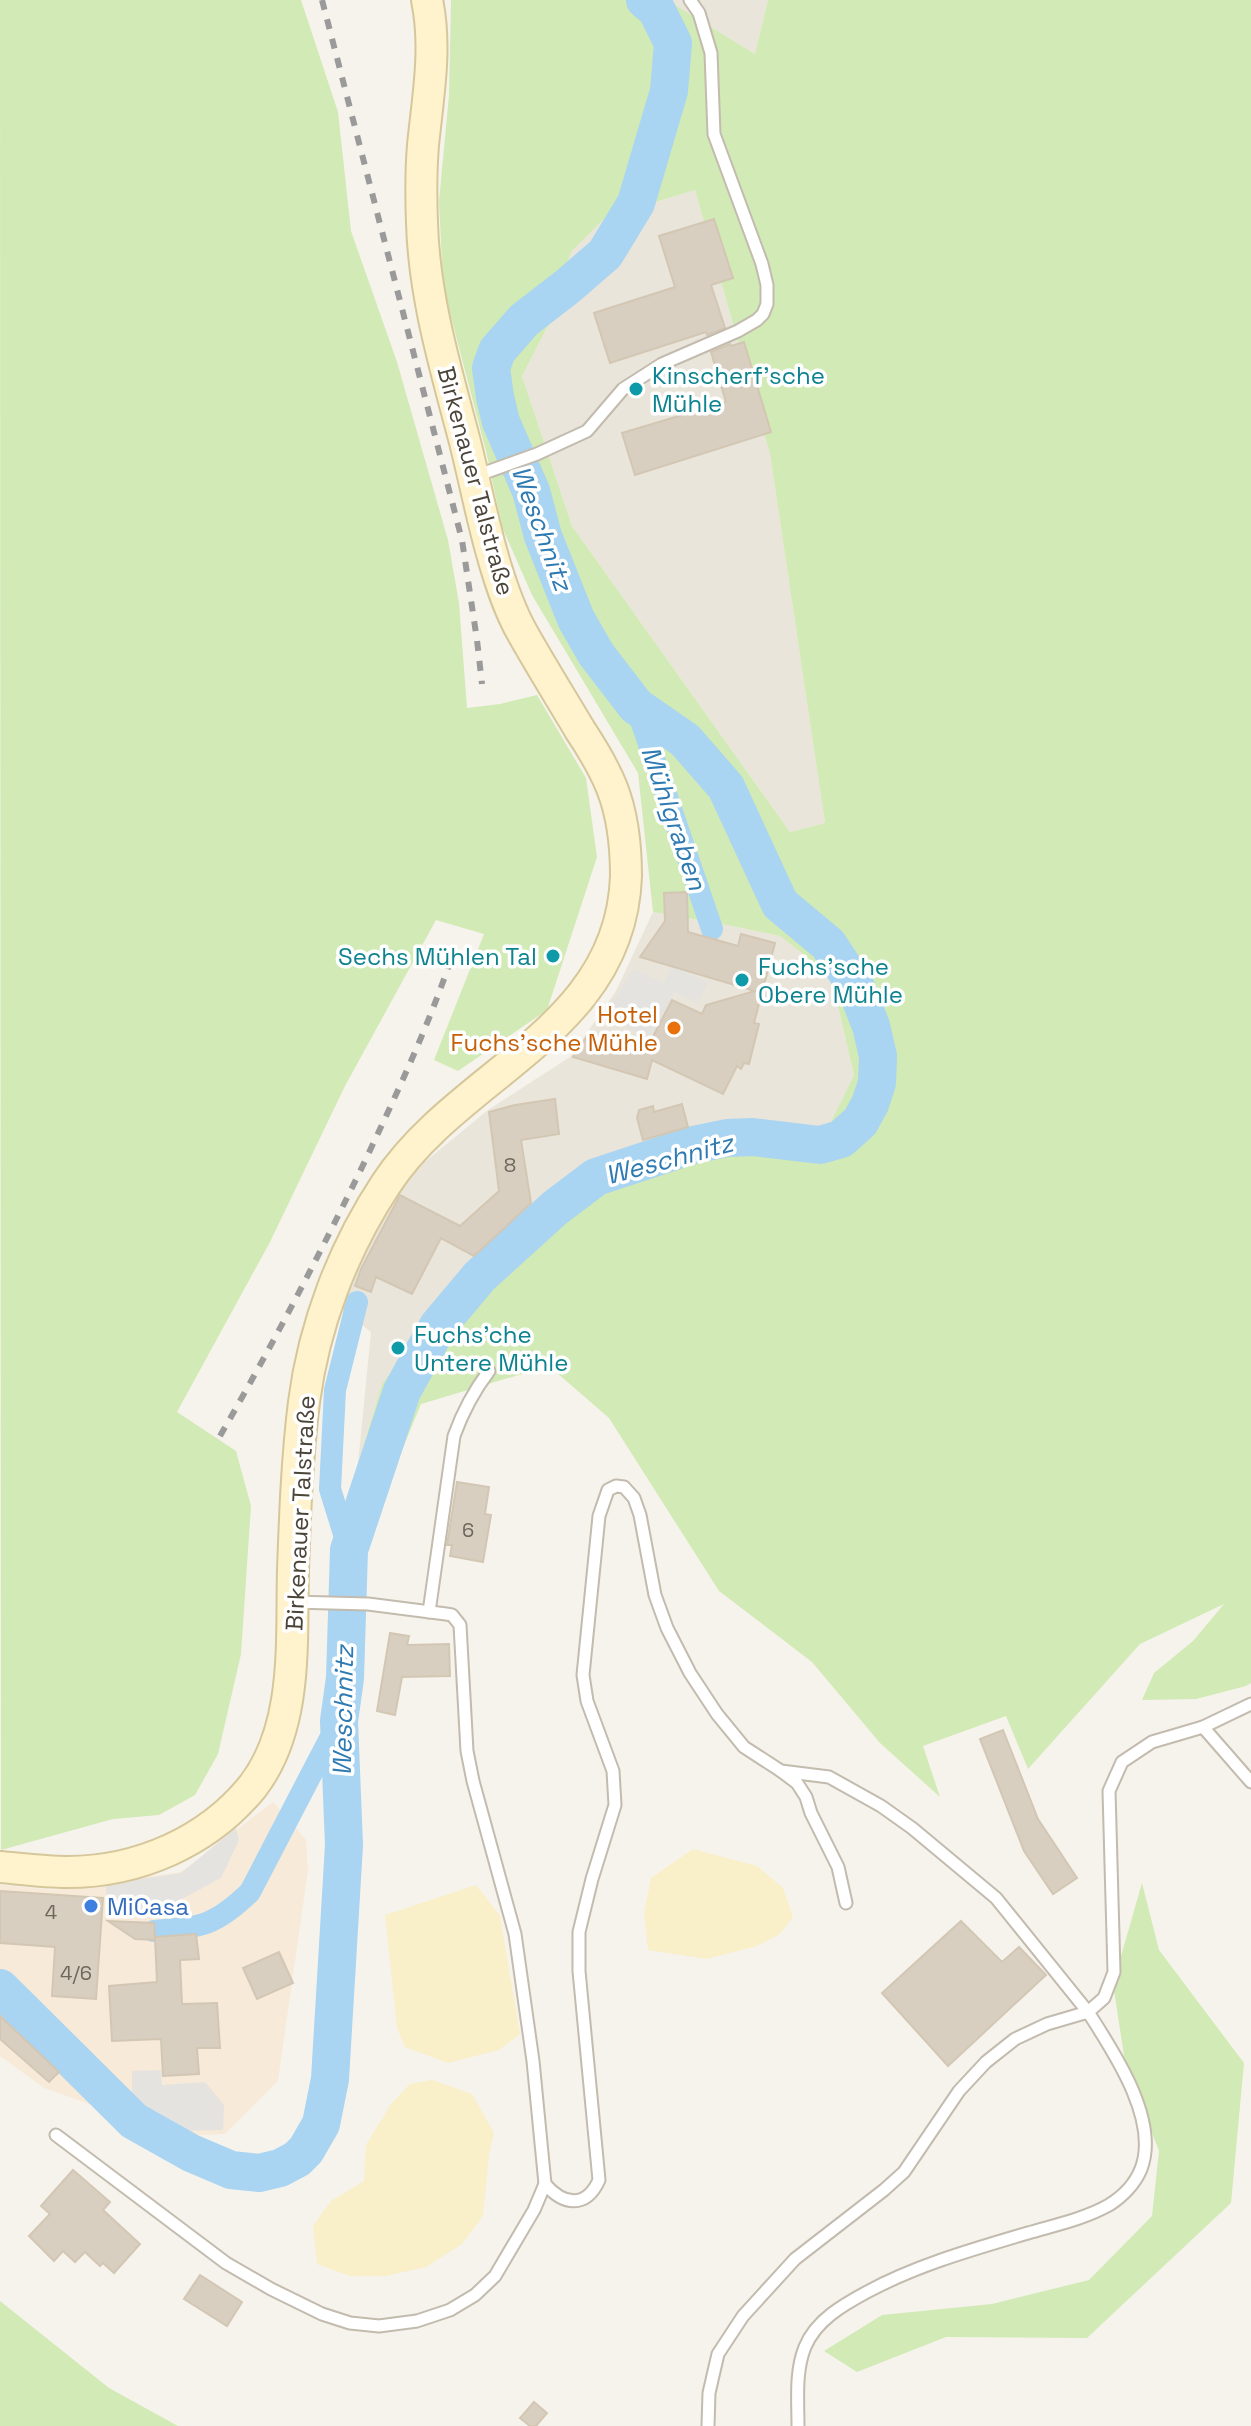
<svg xmlns="http://www.w3.org/2000/svg" width="1251" height="2426" font-family="'Space Grotesk',sans-serif">
	<style>
		.residential { fill: #eae5da }
		.commercial { fill: #f7ead8 }
		.green { fill: #d2eab5; fill-rule: evenodd }
		.sand { fill: #f9efc9 }
		.parking { fill: #e5e3e0 }
		.lines { fill: none; stroke-linecap: round; stroke-linejoin: round }
		.canal { stroke: #a9d4f2; stroke-width: 22 }
		.river { stroke: #a9d4f2; stroke-width: 38 }
		.building { fill: #d8cfc1; stroke: #d3c7b4; stroke-width: 2 }
		.lane-casing { stroke: #c2bbae; stroke-width: 15 }
		.secondary-casing { stroke: #d6c79b; stroke-width: 34 }
		.lane { stroke: #fff; stroke-width: 11 }
		.secondary { stroke: #fff3cd; stroke-width: 30 }
		.rail { stroke: #9a9a9a; stroke-width: 6; stroke-dasharray: 10 10; stroke-linecap: butt }
		.culture-dot { fill: #0f9aa8; stroke: #fff; stroke-width: 3 }
		.food-dot { fill: #e8710a; stroke: #fff; stroke-width: 3 }
		.shop-dot { fill: #3f7fe0; stroke: #fff; stroke-width: 3 }
		.labels { text-anchor: middle; dominant-baseline: central; stroke-width: 7; stroke-linejoin: round; paint-order: stroke }
		.number-label { font-size: 20px; fill: #6e675b }
		.culture-label { font-size: 24px; fill: #0d838f; stroke: #fff; text-anchor: start }
		.street-label { font-size: 24px; fill: #4b4439; stroke: #fff }
		.food-label { font-size: 24px; fill: #c56008; stroke: #fff; text-anchor: end }
		.shop-label { font-size: 24px; fill: #366cbe; stroke: #fff; text-anchor: start }
		.water-label { font-size: 26px; font-style: italic; fill: #2e7ab2; stroke: #fff }
	</style>
	<rect width="100%" height="100%" fill="#f6f3ec"/>
	<g class="residential">
		<path d="M 667,0 L 768,0 L 755,54 Z"/>
		<path d="M 695,190 L 770,454 L 825,823 L 790,832 L 572,526 L 522,376 L 550,322 L 571,252 L 606,217 Z"/>
		<path d="M 653,912 L 732,926 L 780,936 L 831,976 L 854,1075 L 825,1134 L 705,1146 L 588,1178 L 482,1254 L 382,1384 L 358,1464 L 371,1332 L 339,1308 L 367,1248 L 409,1175 L 488,1110 L 570,1057 L 616,991 Z"/>
	</g>
	<path class="commercial" d="M 273,1802 L 306,1840 L 308,1870 L 278,2081 L 225,2134 L 180,2136 L 44,2088 L 0,2056 L 0,1885 L 56,1890 L 181,1872 Z"/>
	<g class="green">
		<path d="M 0,0 L 301,0 L 338,112 L 351,231 L 397,362 L 448,540 L 459,603 L 467,708 L 500,704 L 537,695 L 586,778 L 597,857 L 547,1010 L 458,1071 L 434,1060 L 484,934 L 436,920 L 345,1086 L 270,1242 L 177,1412 L 236,1451 L 251,1506 L 241,1654 L 218,1754 L 195,1795 L 159,1815 L 113,1819 L 1,1850 Z"/>
		<path d="M 451,0 L 667,0 L 755,54 L 768,0 L 1251,0 L 1251,1683 L 1246,1686 L 1196,1699 L 1142,1700 L 1154,1673 L 1193,1641 L 1224,1604 L 1140,1644 L 1028,1769 L 1006,1716 L 923,1746 L 940,1797 L 880,1743 L 812,1662 L 719,1591 L 609,1418 L 549,1366 L 421,1404 L 363,1545 L 358,1464 L 382,1384 L 482,1254 L 588,1178 L 705,1146 L 825,1134 L 854,1075 L 831,976 L 780,936 L 732,926 L 653,912 L 638,773 L 532,595 L 502,527 L 487,455 L 443,286 L 439,201 L 449,95 ZM 695,190 L 770,454 L 825,823 L 790,832 L 572,526 L 522,376 L 550,322 L 571,252 L 606,217 Z"/>
		<path d="M 1142,1883 L 1159,1950 L 1244,2063 L 1231,2203 L 1087,2338 L 946,2337 L 857,2372 L 824,2351 L 882,2315 L 992,2304 L 1089,2280 L 1152,2216 L 1159,2151 L 1125,2062 L 1113,1984 Z"/>
		<path d="M 0,2301 L 109,2388 L 178,2426 L 0,2426 Z"/>
	</g>
	<g class="sand">
		<path d="M 693,1849 L 757,1866 L 783,1888 L 793,1917 L 780,1934 L 757,1946 L 707,1959 L 648,1950 L 644,1913 L 651,1878 Z"/>
		<path d="M 476,1885 L 500,1916 L 520,2034 L 499,2050 L 448,2063 L 405,2047 L 397,2028 L 385,1915 Z"/>
		<path d="M 432,2080 L 472,2094 L 494,2133 L 489,2155 L 483,2216 L 462,2244 L 426,2267 L 386,2276 L 350,2276 L 317,2264 L 313,2226 L 331,2201 L 364,2181 L 366,2145 L 391,2104 L 410,2084 Z"/>
	</g>
	<g class="parking">
		<path d="M 672,966 L 708,983 L 698,1003 L 674,992 L 649,1043 L 635,1036 L 637,1032 L 605,1016 L 633,969 L 664,983 Z"/>
		<path d="M 236,1828 L 239,1840 L 221,1878 L 169,1906 L 106,1916 L 106,1884 L 181,1873 Z"/>
		<path d="M 161,2070 L 162,2085 L 205,2082 L 224,2105 L 223,2130 L 182,2131 L 132,2108 L 132,2071 Z"/>
	</g>
	<g class="lines">
		<g class="canal">
			<path d="M 636,706 L 712,929"/>
			<path d="M 349,1550 L 330,1489 L 335,1390 L 357,1302"/>
			<path d="M 154,1931 C 202,1927 215,1926 250,1892 L 339,1721"/>
		</g>
		<path class="river" d="M 0,1988 L 134,2121 L 191,2153 L 231,2170 L 259,2173 L 280,2168 L 297,2159 L 306,2150 L 321,2124 L 330,2079 L 344,1845 L 339,1721 L 345,1678 L 349,1550 L 402,1391 L 438,1326 L 480,1276 L 555,1208 L 596,1177 L 693,1145 L 727,1138 L 753,1137 L 820,1145 L 841,1139 L 860,1122 L 870,1104 L 877,1083 L 878,1056 L 871,1026 L 855,985 L 828,944 L 780,904 L 726,787 L 685,740 L 636,706 L 596,654 L 576,619 L 543,536 L 531,491 L 501,422 L 495,397 L 491,368 L 497,351 L 524,320 L 568,286 L 605,254 L 636,203 L 669,91 L 673,43 L 656,9 L 645,0"/>
	</g>
	<g class="building">
		<path d="M 714,219 L 733,278 L 711,285 L 725,328 L 707,335 L 706,332 L 610,363 L 594,313 L 675,287 L 659,236 Z"/>
		<path d="M 744,342 L 771,432 L 635,475 L 622,433 L 726,402 L 711,352 L 730,344 L 731,346 Z"/>
		<path d="M 687,892 L 688,932 L 738,946 L 741,934 L 775,943 L 754,1023 L 759,1024 L 749,1064 L 744,1063 L 741,1069 L 737,1066 L 723,1094 L 652,1060 L 647,1079 L 573,1057 L 588,1035 L 645,1052 L 672,1000 L 702,1014 L 706,1005 L 755,991 L 640,957 L 665,921 L 664,893 Z"/>
		<path d="M 555,1099 L 559,1134 L 521,1140 L 531,1203 L 474,1256 L 441,1238 L 412,1294 L 376,1277 L 371,1292 L 355,1286 L 361,1269 L 400,1195 L 460,1226 L 499,1191 L 489,1112 L 515,1105 Z"/>
		<path d="M 682,1104 L 688,1127 L 643,1140 L 637,1118 L 639,1110 L 653,1106 L 654,1112 Z"/>
		<path d="M 457,1482 L 489,1487 L 485,1514 L 491,1515 L 483,1562 L 450,1556 L 452,1545 L 447,1545 Z"/>
		<path d="M 390,1633 L 409,1636 L 407,1645 L 449,1644 L 450,1676 L 402,1677 L 395,1715 L 377,1711 Z"/>
		<path d="M 1003,1730 L 1038,1819 L 1077,1878 L 1053,1894 L 1024,1851 L 980,1739 Z"/>
		<path d="M 0,1891 L 103,1898 L 96,1999 L 52,1996 L 55,1947 L 0,1943 Z"/>
		<path d="M 108,1921 L 154,1923 L 155,1940 L 135,1939 Z"/>
		<path d="M 961,1921 L 1002,1962 L 1019,1947 L 1046,1975 L 948,2066 L 882,1993 Z"/>
		<path d="M 196,1934 L 199,1959 L 180,1960 L 182,2004 L 217,2003 L 220,2048 L 197,2048 L 199,2074 L 163,2076 L 161,2039 L 112,2041 L 109,1986 L 157,1982 L 155,1937 Z"/>
		<path d="M 279,1952 L 293,1983 L 257,1999 L 243,1968 Z"/>
		<path d="M 0,2016 L 59,2072 L 49,2082 L 0,2039 Z"/>
		<path d="M 73,2170 L 110,2202 L 103,2210 L 140,2244 L 114,2273 L 103,2263 L 100,2266 L 85,2252 L 75,2262 L 63,2251 L 54,2261 L 29,2236 L 50,2214 L 41,2206 Z"/>
		<path d="M 200,2275 L 242,2302 L 227,2326 L 184,2299 Z"/>
		<path d="M 534,2402 L 547,2413 L 536,2426 L 530,2426 L 520,2418 Z"/>
	</g>
	<g class="lines">
		<defs>
			<g id="lane">
				<path d="M 473,477 L 537,454 L 587,431 L 623,389 L 662,364 L 738,331 L 757,320 L 763,314 L 767,304 L 767,285 L 762,264 L 714,134 L 711,53 L 699,13 L 690,0"/>
				<path d="M 429,1612 L 454,1436 C 463,1411 473,1392 489,1371"/>
				<path d="M 1203,1727 L 1251,1782"/>
				<path d="M 781,1771 L 797,1783 L 806,1797 L 811,1813 L 838,1867 L 846,1903"/>
				<path d="M 56,2135 L 226,2263 L 271,2289 L 322,2314 L 350,2323 L 379,2326 L 417,2321 L 450,2310 L 475,2295 L 495,2276 L 534,2210 L 545,2184 L 533,2061 L 515,1934 L 473,1781 L 467,1751 L 460,1625 L 452,1615 L 446,1614 L 368,1604 L 293,1602"/>
				<path d="M 545,2184 C 563,2205 586,2209 599,2180 L 579,1971 L 579,1932 L 592,1879 L 615,1805 L 613,1771 L 587,1701 L 583,1675 L 599,1516 L 608,1490 L 616,1486 L 624,1487 L 634,1498 L 640,1515 L 655,1595 L 667,1628 L 690,1673 L 717,1714 L 744,1747 L 781,1771 L 829,1777 L 881,1806 L 912,1828 L 996,1898 L 1088,2012 L 1104,1998 L 1114,1972 L 1109,1791 L 1122,1762 L 1152,1742 L 1203,1727 L 1251,1704"/>
				<path d="M 708,2426 L 709,2393 L 718,2354 L 743,2316 L 795,2259 L 884,2190 L 904,2172 L 959,2091 L 986,2062 L 1015,2039 L 1047,2024 L 1088,2012 C 1113,2051 1160,2120 1141,2169 C 1135,2184 1122,2197 1109,2205 C 1084,2219 1055,2225 1028,2233 C 974,2249 917,2265 867,2292 C 843,2305 816,2320 805,2347 C 795,2371 798,2401 798,2426"/>
			</g>
			<path id="secondary" d="M 0,1867 C 22,1869 45,1872 67,1872 C 138,1872 208,1842 253,1786 C 299,1726 291,1640 293,1570 C 295,1514 297,1458 304,1402 C 314,1325 343,1249 386,1184 C 459,1072 621,1031 626,876 C 626,847 623,816 612,788 C 604,768 592,748 580,730 C 561,698 541,666 523,634 C 508,608 499,579 491,550 C 481,514 474,478 465,442 C 446,370 424,297 422,223 C 421,197 421,170 423,145 C 428,96 437,48 427,0"/>
		</defs>
		<use href="#lane" class="lane-casing"/>
		<use href="#secondary" class="secondary-casing"/>
		<use href="#lane" class="lane"/>
		<use href="#secondary" class="secondary"/>
		<g class="rail">
			<path d="M 322,0 L 462,540 L 477,640 L 482,684"/>
			<path d="M 220,1436 C 272,1346 320,1254 365,1161 C 396,1095 425,1034 449,965"/>
		</g>
	</g>
	<g class="culture-dot">
		<circle cx="636" cy="389" r="8"/>
		<circle cx="553" cy="956" r="8"/>
		<circle cx="742" cy="980" r="8"/>
		<circle cx="398" cy="1348" r="8"/>
	</g>
	<circle class="food-dot" cx="674" cy="1028" r="8"/>
	<circle class="shop-dot" cx="91" cy="1906" r="8"/>
	<g class="labels">
		<g class="number-label">
			<text x="510" y="1165">8</text>
			<text x="468" y="1530">6</text>
			<text x="51" y="1912">4</text>
			<text x="76" y="1973">4/6</text>
		</g>
		<g class="culture-label">
			<text x="652" y="375">Kinscherf'sche<tspan x="652" dy="28">Mühle</tspan></text>
			<text x="537" y="956" text-anchor="end">Sechs Mühlen Tal</text>
			<text x="758" y="966">Fuchs'sche<tspan x="758" dy="28">Obere Mühle</tspan></text>
			<text x="414" y="1334">Fuchs'che<tspan x="414" dy="28">Untere Mühle</tspan></text>
		</g>
		<g class="street-label">
			<text transform="translate(476 481) rotate(75)">Birkenauer Talstraße</text>
			<text transform="translate(300 1513) rotate(-87)">Birkenauer Talstraße</text>
		</g>
		<g class="food-label">
			<text x="658" y="1014">Hotel<tspan x="658" dy="28">Fuchs'sche Mühle</tspan></text>
		</g>
		<g class="shop-label">
			<text x="107" y="1906">MiCasa</text>
		</g>
		<g class="water-label">
			<text transform="translate(542 528) rotate(70)">Weschnitz</text>
			<text transform="translate(674 818) rotate(71)">Mühlgraben</text>
			<text transform="translate(669 1159) rotate(-15)">Weschnitz</text>
			<text transform="translate(343 1711) rotate(-89)">Weschnitz</text>
		</g>
	</g>
</svg>
